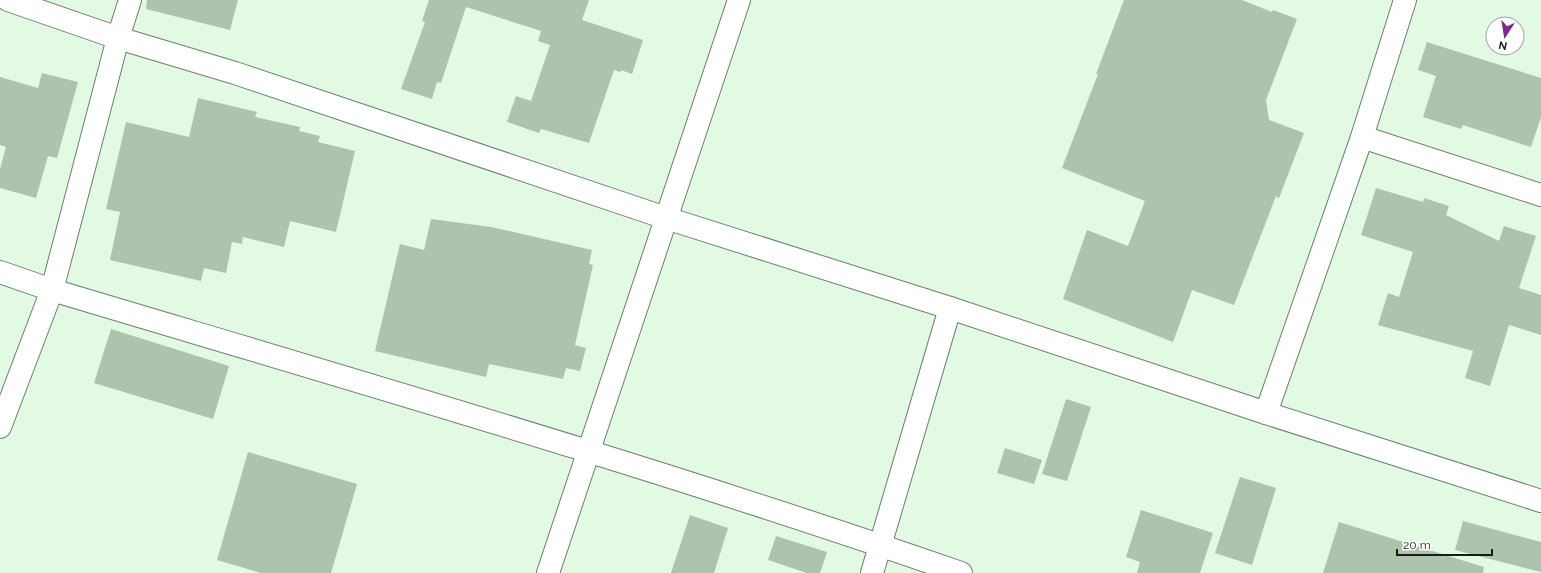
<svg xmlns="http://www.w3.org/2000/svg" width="1541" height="573" font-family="Raleway,sans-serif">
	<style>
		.building { fill: #acc3ad }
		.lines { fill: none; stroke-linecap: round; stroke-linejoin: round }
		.street-casing { stroke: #6a806c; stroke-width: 24 }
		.street { stroke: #fff; stroke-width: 22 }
	</style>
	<rect width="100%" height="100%" fill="#e2fae3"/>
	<g class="building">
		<path d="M 147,0 L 238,0 L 230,30 L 146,9 Z"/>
		<path d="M 429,0 L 589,0 L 582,20 L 643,40 L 632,74 L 621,70 L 621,72 L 614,70 L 589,143 L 541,129 L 539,133 L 507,122 L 516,96 L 531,101 L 550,45 L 538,41 L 541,31 L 466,7 L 441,83 L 437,82 L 432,99 L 401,89 L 425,22 L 422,21 Z"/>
		<path d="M 1124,0 L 1242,0 L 1272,12 L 1273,10 L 1297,19 L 1266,100 L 1269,120 L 1304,133 L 1279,198 L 1276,196 L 1234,305 L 1192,290 L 1173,342 L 1063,299 L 1087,230 L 1128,246 L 1145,201 L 1062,168 L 1098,74 L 1096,74 Z"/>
		<path d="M 1427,42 L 1541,78 L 1541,117 L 1531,147 L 1463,125 L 1461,129 L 1423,117 L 1436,76 L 1418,70 Z"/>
		<path d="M 42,73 L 78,82 L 57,158 L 48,156 L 36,198 L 0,188 L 0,169 L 6,147 L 0,145 L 0,77 L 38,88 Z"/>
		<path d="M 198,98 L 257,112 L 255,117 L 300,127 L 299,131 L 320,136 L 318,142 L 355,151 L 336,232 L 290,221 L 284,247 L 243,237 L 242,244 L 232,242 L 226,273 L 204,268 L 201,281 L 110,260 L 120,212 L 106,209 L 126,122 L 189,137 Z"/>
		<path d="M 1376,188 L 1423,202 L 1424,198 L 1449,206 L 1446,215 L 1499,241 L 1504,226 L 1536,236 L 1519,288 L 1541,295 L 1541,335 L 1509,325 L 1490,386 L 1465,378 L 1473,351 L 1378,325 L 1388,293 L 1399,297 L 1413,252 L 1361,235 Z"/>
		<path d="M 431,219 L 491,227 L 592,250 L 589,264 L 593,265 L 575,345 L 586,348 L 580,371 L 566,368 L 563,379 L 489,364 L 486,377 L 375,351 L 400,244 L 424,250 Z"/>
		<path d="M 111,329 L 229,366 L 213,419 L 94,383 Z"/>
		<path d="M 1066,399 L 1091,407 L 1067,481 L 1042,474 Z"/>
		<path d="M 1005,448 L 1042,460 L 1034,484 L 997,473 Z"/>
		<path d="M 248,452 L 357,484 L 331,573 L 261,573 L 217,560 Z"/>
		<path d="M 1240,477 L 1276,488 L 1252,565 L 1215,553 Z"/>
		<path d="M 1141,510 L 1213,533 L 1200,573 L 1137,573 L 1140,562 L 1126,557 Z"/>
		<path d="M 690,515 L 728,528 L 714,573 L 671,573 Z"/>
		<path d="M 1463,521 L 1541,542 L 1541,572 L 1455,550 Z"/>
		<path d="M 1339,522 L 1484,567 L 1483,573 L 1323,573 Z"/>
		<path d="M 776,536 L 827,552 L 820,573 L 807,573 L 768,560 Z"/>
	</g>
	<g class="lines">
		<defs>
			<g id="street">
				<path d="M 8,0 L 118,38 L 235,73 L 666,218 L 950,308 L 1266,413 L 1541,501"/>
				<path d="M 1362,137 L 1541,195"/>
				<path d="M 0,272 L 52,290 C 356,381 661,469 961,573"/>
				<path d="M 1266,413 L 1362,137 L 1405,0"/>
				<path d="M 0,427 L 52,290 L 118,38 L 130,0"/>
				<path d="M 548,573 L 739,0"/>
				<path d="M 872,573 L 950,308"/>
			</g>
		</defs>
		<use href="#street" class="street-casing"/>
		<use href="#street" class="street"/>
	</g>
	<g transform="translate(1505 36) rotate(192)"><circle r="19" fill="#ffffff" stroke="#a1a5a2"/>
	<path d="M0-3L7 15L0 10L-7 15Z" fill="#7f2490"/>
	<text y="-6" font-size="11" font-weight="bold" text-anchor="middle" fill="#151e16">N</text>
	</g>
	<path d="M1397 549v6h95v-6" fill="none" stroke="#151e16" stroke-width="2"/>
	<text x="1403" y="549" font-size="12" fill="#151e16" stroke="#ffffff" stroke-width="3" paint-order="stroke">20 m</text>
</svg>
